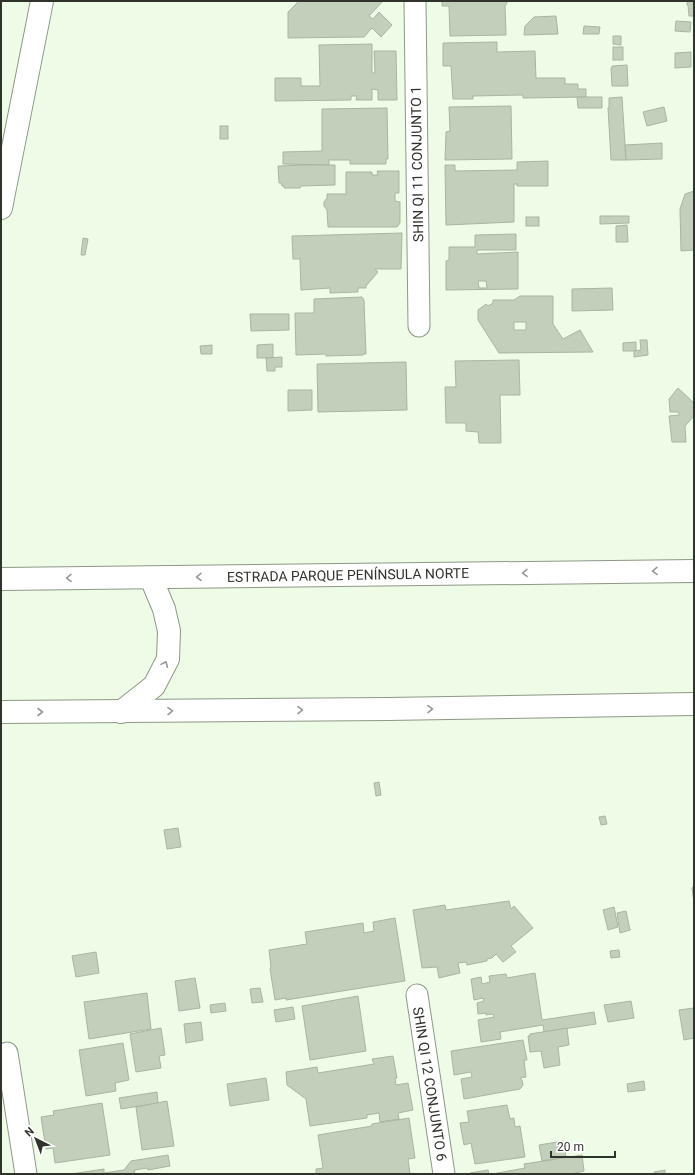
<svg xmlns="http://www.w3.org/2000/svg" width="695" height="1175" font-family="Roboto,sans-serif">
	<style>
		.building { fill: #c2cfba; stroke: #a9b5a1; fill-rule: evenodd }
		.lines { fill: none; stroke-linecap: round; stroke-linejoin: round }
		.street-casing { stroke: #8d9885; stroke-width: 23 }
		.secondary-casing { stroke: #8d9885; stroke-width: 24 }
		.street { stroke: #fff; stroke-width: 21 }
		.secondary { stroke: #fff; stroke-width: 22 }
		.oneway { stroke: #979995 }
		.labels { text-anchor: middle; dominant-baseline: central; stroke-width: 3; stroke-linejoin: round; paint-order: stroke }
		.street-label { font-size: 14px; fill: #2f332b; stroke: #fff }
	</style>
	<rect width="100%" height="100%" fill="#eefbe6"/>
	<g class="building">
		<path d="M 299,1 L 383,1 L 369,16 L 373,19 L 379,12 L 392,25 L 381,37 L 372,28 L 364,37 L 288,38 L 288,12 Z"/>
		<path d="M 442,1 L 508,1 L 505,6 L 506,35 L 450,36 L 449,6 L 442,6 Z"/>
		<path d="M 687,1 L 694,1 L 694,16 L 689,16 L 688,5 L 687,5 Z"/>
		<path d="M 556,16 L 558,34 L 524,35 L 525,26 L 534,17 Z"/>
		<path d="M 676,21 L 691,22 L 690,32 L 675,31 Z"/>
		<path d="M 584,26 L 600,27 L 599,34 L 583,34 Z"/>
		<path d="M 613,36 L 621,36 L 621,45 L 613,44 Z"/>
		<path d="M 497,42 L 497,52 L 535,51 L 536,78 L 565,78 L 565,84 L 578,84 L 578,89 L 586,89 L 586,97 L 523,98 L 523,95 L 473,96 L 473,99 L 453,99 L 451,66 L 443,66 L 443,43 Z"/>
		<path d="M 372,44 L 372,73 L 375,73 L 374,51 L 396,51 L 397,100 L 378,100 L 378,90 L 372,89 L 372,100 L 356,100 L 357,96 L 351,96 L 351,100 L 275,101 L 275,78 L 301,78 L 301,86 L 320,86 L 319,45 Z"/>
		<rect x="613" y="47" width="10" height="13"/>
		<path d="M 691,52 L 691,67 L 675,68 L 675,53 Z"/>
		<path d="M 627,65 L 628,86 L 612,86 L 611,68 L 612,68 L 612,66 Z"/>
		<path d="M 577,97 L 602,97 L 602,108 L 578,108 Z"/>
		<path d="M 622,97 L 626,160 L 611,160 L 608,108 L 609,108 L 609,98 Z"/>
		<path d="M 511,106 L 512,159 L 445,160 L 446,132 L 450,131 L 449,107 Z"/>
		<path d="M 664,107 L 667,121 L 647,126 L 643,112 Z"/>
		<path d="M 387,108 L 388,159 L 386,159 L 386,164 L 350,164 L 350,160 L 329,160 L 329,165 L 283,164 L 283,152 L 322,151 L 322,109 Z"/>
		<rect x="220" y="126" width="8" height="13"/>
		<path d="M 662,143 L 662,159 L 626,160 L 625,145 Z"/>
		<path d="M 548,161 L 548,186 L 517,186 L 517,184 L 514,184 L 514,222 L 446,225 L 445,165 L 455,165 L 455,171 L 517,170 L 517,162 Z"/>
		<path d="M 307,165 L 335,165 L 335,185 L 301,186 L 300,188 L 284,188 L 284,186 L 282,186 L 281,183 L 279,183 L 278,166 Z"/>
		<path d="M 377,171 L 399,171 L 399,193 L 395,193 L 395,201 L 400,202 L 400,223 L 397,227 L 328,227 L 327,210 L 324,206 L 324,202 L 327,198 L 327,194 L 346,194 L 346,172 L 372,172 L 372,175 L 378,175 Z"/>
		<path d="M 694,191 L 694,250 L 681,251 L 680,209 L 685,194 Z"/>
		<path d="M 600,216 L 629,216 L 629,223 L 600,224 Z"/>
		<rect x="526" y="217" width="13" height="9"/>
		<path d="M 627,225 L 628,242 L 616,242 L 616,226 Z"/>
		<path d="M 402,233 L 401,269 L 375,269 L 378,272 L 366,286 L 366,288 L 358,288 L 358,292 L 330,293 L 330,288 L 301,290 L 300,259 L 293,259 L 292,236 Z"/>
		<path d="M 516,234 L 516,250 L 477,250 L 477,254 L 518,252 L 518,289 L 446,290 L 446,261 L 449,260 L 449,247 L 475,247 L 475,235 ZM 478,281 L 486,281 L 487,288 L 479,288 Z"/>
		<path d="M 83,238 L 88,239 L 85,255 L 81,255 Z"/>
		<path d="M 612,288 L 613,310 L 572,311 L 572,289 Z"/>
		<path d="M 520,296 L 553,296 L 553,324 L 563,339 L 580,330 L 593,352 L 499,353 L 478,320 L 478,310 L 486,304 L 488,306 L 493,303 L 493,300 L 514,300 ZM 514,322 L 526,322 L 526,330 L 514,330 Z"/>
		<path d="M 362,297 L 364,300 L 366,354 L 363,354 L 363,355 L 326,356 L 326,354 L 296,355 L 295,313 L 314,313 L 314,299 Z"/>
		<path d="M 250,314 L 289,314 L 289,330 L 251,331 Z"/>
		<path d="M 640,340 L 647,340 L 648,355 L 634,357 L 634,351 L 641,350 Z"/>
		<path d="M 636,342 L 636,351 L 623,351 L 623,343 Z"/>
		<path d="M 273,344 L 273,358 L 257,358 L 257,345 Z"/>
		<path d="M 212,345 L 212,354 L 201,354 L 200,346 Z"/>
		<path d="M 282,357 L 282,367 L 275,367 L 275,371 L 267,371 L 266,358 Z"/>
		<path d="M 519,360 L 520,395 L 500,395 L 501,443 L 479,443 L 478,432 L 466,431 L 466,423 L 446,423 L 445,387 L 456,387 L 455,361 Z"/>
		<path d="M 406,362 L 407,410 L 318,412 L 317,364 Z"/>
		<path d="M 678,388 L 694,403 L 694,416 L 685,426 L 686,442 L 672,442 L 669,416 L 679,415 L 679,412 L 670,412 L 669,399 Z"/>
		<path d="M 288,390 L 312,390 L 312,410 L 288,411 Z"/>
		<path d="M 379,782 L 381,795 L 376,796 L 374,783 Z"/>
		<path d="M 605,816 L 607,824 L 601,825 L 599,817 Z"/>
		<path d="M 178,828 L 181,847 L 167,849 L 164,830 Z"/>
		<path d="M 694,885 L 694,903 L 692,888 Z"/>
		<path d="M 509,901 L 511,909 L 514,906 L 533,928 L 511,946 L 516,952 L 503,962 L 496,954 L 492,958 L 487,959 L 487,961 L 467,965 L 466,962 L 458,963 L 460,973 L 439,978 L 437,967 L 422,968 L 413,910 L 445,905 L 446,910 Z"/>
		<path d="M 614,907 L 618,927 L 608,930 L 603,910 Z"/>
		<path d="M 626,911 L 630,930 L 620,933 L 617,913 Z"/>
		<path d="M 395,918 L 405,981 L 286,1000 L 286,998 L 275,1000 L 270,969 L 271,967 L 269,950 L 307,944 L 305,932 L 363,923 L 364,933 L 374,931 L 373,922 Z"/>
		<path d="M 619,950 L 620,957 L 611,958 L 610,951 Z"/>
		<path d="M 96,952 L 99,973 L 76,977 L 72,956 Z"/>
		<path d="M 535,973 L 542,1020 L 594,1012 L 596,1024 L 544,1032 L 543,1025 L 500,1032 L 501,1039 L 481,1042 L 478,1020 L 494,1017 L 493,1014 L 486,1015 L 486,1013 L 478,1014 L 477,1003 L 484,1001 L 483,998 L 474,1000 L 471,979 L 481,977 L 482,984 L 490,982 L 489,976 L 506,974 L 507,978 Z"/>
		<path d="M 195,978 L 200,1008 L 179,1011 L 175,981 Z"/>
		<path d="M 260,988 L 263,1002 L 252,1003 L 250,989 Z"/>
		<path d="M 147,993 L 151,1029 L 89,1039 L 84,1002 Z"/>
		<path d="M 358,996 L 366,1051 L 310,1060 L 302,1006 Z"/>
		<path d="M 631,1001 L 634,1018 L 608,1022 L 604,1005 Z"/>
		<path d="M 225,1003 L 226,1011 L 211,1013 L 210,1005 Z"/>
		<path d="M 293,1007 L 295,1019 L 276,1022 L 274,1010 Z"/>
		<path d="M 694,1008 L 694,1038 L 684,1040 L 679,1010 Z"/>
		<path d="M 201,1022 L 203,1040 L 186,1043 L 184,1024 Z"/>
		<path d="M 161,1028 L 165,1055 L 159,1056 L 161,1068 L 136,1072 L 130,1034 Z"/>
		<path d="M 567,1028 L 569,1045 L 558,1047 L 560,1065 L 544,1068 L 541,1051 L 530,1052 L 528,1036 L 530,1036 L 530,1034 Z"/>
		<path d="M 523,1040 L 527,1060 L 524,1060 L 526,1077 L 520,1078 L 522,1080 L 523,1085 L 520,1089 L 464,1099 L 461,1079 L 472,1077 L 471,1072 L 454,1075 L 451,1051 Z"/>
		<path d="M 123,1043 L 129,1080 L 115,1083 L 116,1091 L 86,1096 L 79,1050 Z"/>
		<path d="M 393,1056 L 397,1078 L 395,1078 L 396,1085 L 408,1083 L 413,1110 L 398,1113 L 399,1119 L 380,1122 L 379,1113 L 367,1115 L 367,1118 L 310,1126 L 306,1099 L 287,1085 L 286,1072 L 317,1067 L 318,1073 L 374,1064 L 372,1059 Z"/>
		<path d="M 266,1078 L 269,1100 L 230,1106 L 227,1084 Z"/>
		<path d="M 644,1081 L 645,1090 L 628,1092 L 627,1084 Z"/>
		<path d="M 157,1092 L 158,1103 L 121,1109 L 119,1098 Z"/>
		<path d="M 167,1101 L 174,1146 L 142,1150 L 136,1107 Z"/>
		<path d="M 102,1103 L 110,1155 L 55,1163 L 53,1148 L 46,1149 L 41,1117 L 54,1115 L 53,1111 Z"/>
		<path d="M 507,1105 L 510,1119 L 514,1118 L 515,1127 L 520,1126 L 525,1157 L 475,1164 L 471,1143 L 464,1145 L 460,1123 L 469,1122 L 467,1111 Z"/>
		<path d="M 409,1118 L 415,1158 L 408,1159 L 410,1174 L 316,1174 L 316,1169 L 323,1168 L 318,1135 L 372,1126 L 372,1124 Z"/>
		<path d="M 563,1141 L 566,1157 L 542,1161 L 539,1145 Z"/>
		<path d="M 168,1155 L 170,1166 L 148,1170 L 147,1168 L 135,1170 L 134,1174 L 71,1174 L 104,1169 L 104,1173 L 124,1170 L 131,1161 Z"/>
		<path d="M 582,1155 L 584,1171 L 571,1174 L 492,1174 L 525,1168 L 524,1164 Z"/>
		<path d="M 488,1170 L 489,1174 L 471,1174 L 470,1173 Z"/>
		<path d="M 665,1170 L 665,1174 L 654,1174 L 654,1172 Z"/>
	</g>
	<g class="lines">
		<defs>
			<g id="street">
				<path d="M 415,1 L 419,326"/>
				<path d="M 417,995 L 444,1174"/>
				<path d="M 7,1053 L 26,1174"/>
			</g>
			<g id="secondary">
				<path d="M 1,208 L 42,1"/>
				<path d="M 1,579 L 694,571"/>
				<path d="M 1,712 L 388,709 L 694,704"/>
				<path d="M 121,712 L 154,686 L 168,659 L 169,631 L 164,609 L 151,578"/>
			</g>
		</defs>
		<use href="#street" class="street-casing"/>
		<use href="#secondary" class="secondary-casing"/>
		<use href="#street" class="street"/>
		<use href="#secondary" class="secondary"/>
	</g>
	<defs><path id="oneway-chevron" d="M-2-3.5L2.5 0L-2 3.5" fill="none" stroke-width="1.6" stroke-linecap="round" stroke-linejoin="round"/></defs>
	<g class="oneway">
		<use href="#oneway-chevron" transform="translate(655 571) rotate(179)"/>
		<use href="#oneway-chevron" transform="translate(525 573) rotate(179)"/>
		<use href="#oneway-chevron" transform="translate(199 577) rotate(179)"/>
		<use href="#oneway-chevron" transform="translate(69 578) rotate(179)"/>
		<use href="#oneway-chevron" transform="translate(165 664) rotate(-66)"/>
		<use href="#oneway-chevron" transform="translate(430 709) rotate(-1)"/>
		<use href="#oneway-chevron" transform="translate(300 710) rotate(-1)"/>
		<use href="#oneway-chevron" transform="translate(170 711) rotate(-1)"/>
		<use href="#oneway-chevron" transform="translate(40 712)"/>
	</g>
	<g class="labels">
		<g class="street-label">
			<text transform="translate(417 164) rotate(-91)">SHIN QI 11 CONJUNTO 1</text>
			<text transform="translate(348 575) rotate(-1)">ESTRADA PARQUE PENÍNSULA NORTE</text>
			<text transform="translate(430 1084) rotate(81)">SHIN QI 12 CONJUNTO 6</text>
		</g>
	</g>
	<rect width="695" height="1175" fill="none" stroke="#2f332b" stroke-width="4"/>
	<g transform="translate(36 1139) rotate(318)" stroke="#ffffff" stroke-width="3" paint-order="stroke">
	<path d="M0-3L7 15L0 10L-7 15Z" fill="#2f332b"/>
	<text y="-6" font-size="11" font-weight="bold" text-anchor="middle" fill="#2f332b">N</text>
	</g>
	<path d="M551 1151v6h64v-6" fill="none" stroke="#2f332b" stroke-width="2"/>
	<text x="557" y="1151" font-size="12" fill="#2f332b" stroke="#ffffff" stroke-width="3" paint-order="stroke">20 m</text>
</svg>
